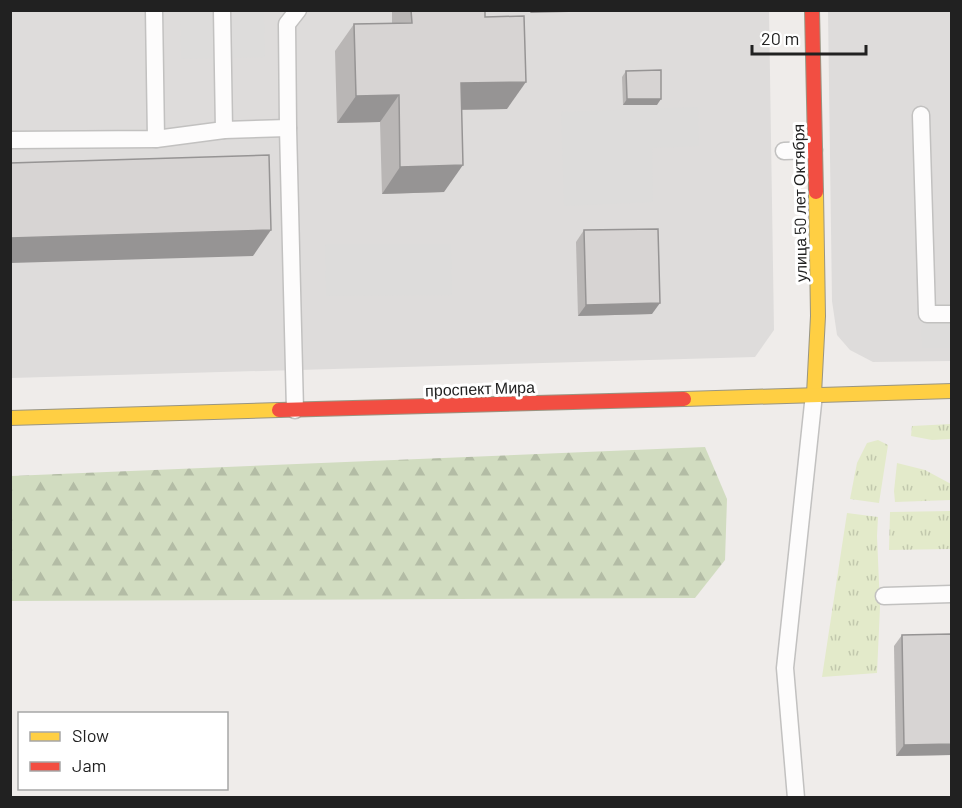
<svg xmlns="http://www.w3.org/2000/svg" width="962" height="808" font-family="Barlow,sans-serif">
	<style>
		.residential { fill: #dedcdb }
		.religious { fill: #dddcdb }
		.grass { fill: url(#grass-tufts) }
		.forest { fill: url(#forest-firs) }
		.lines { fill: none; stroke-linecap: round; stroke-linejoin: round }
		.lane-casing { stroke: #c2c1c0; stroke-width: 19 }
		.slow-casing { stroke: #999582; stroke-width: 16 }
		.jam-casing { stroke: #999582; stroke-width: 16 }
		.lane { stroke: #fdfcfc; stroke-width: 16 }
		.slow { stroke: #ffcf43; stroke-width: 14 }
		.jam { stroke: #f24e42; stroke-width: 14 }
		.wall { fill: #b9b6b5 }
		.shaded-wall { fill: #969494 }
		.building { fill: #d7d4d3; stroke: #969494; stroke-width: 1.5 }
		.labels { text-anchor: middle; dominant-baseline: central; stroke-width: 6; stroke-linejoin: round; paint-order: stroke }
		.street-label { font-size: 16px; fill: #212121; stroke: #fff }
	</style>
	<defs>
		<pattern id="grass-tufts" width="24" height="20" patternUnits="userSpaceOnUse" patternTransform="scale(1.5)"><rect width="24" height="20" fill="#e3eaca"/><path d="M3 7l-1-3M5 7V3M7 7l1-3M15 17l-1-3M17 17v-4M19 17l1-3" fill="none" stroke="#c2c8ad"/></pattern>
		<pattern id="forest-firs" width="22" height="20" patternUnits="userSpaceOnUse" patternTransform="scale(1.5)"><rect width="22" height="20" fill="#d1dcc0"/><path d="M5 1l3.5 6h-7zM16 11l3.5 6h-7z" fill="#b3bca5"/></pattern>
	</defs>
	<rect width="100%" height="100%" fill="#efecea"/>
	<g class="residential">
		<path d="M 10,11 L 769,11 L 774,330 L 755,357 L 11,378 Z"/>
		<path d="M 828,11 L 951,11 L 951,361 L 873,362 L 850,350 L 837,335 L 832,301 Z"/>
	</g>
	<g class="religious">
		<path d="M 180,11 L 264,11 L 265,57 L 181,59 Z"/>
		<path d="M 698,107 L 699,146 L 652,148 L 653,202 L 564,206 L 561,112 Z"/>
		<path d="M 325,244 L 451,244 L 452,295 L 326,296 Z"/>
		<path d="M 951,308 L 951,348 L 922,348 L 921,309 Z"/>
	</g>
	<g class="grass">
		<path d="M 951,424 L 951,439 L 932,440 L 911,436 L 912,426 Z"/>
		<path d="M 878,440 L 888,445 L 879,503 L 850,499 L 857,463 L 867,443 Z"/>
		<path d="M 897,463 L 925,470 L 951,484 L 951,500 L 895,502 L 894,491 Z"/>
		<path d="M 951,511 L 951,549 L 889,550 L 890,512 Z"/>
		<path d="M 847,513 L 878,517 L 877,536 L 880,607 L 877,673 L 822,677 Z"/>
	</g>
	<path class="forest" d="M 705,447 L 727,499 L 725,560 L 695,598 L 11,601 L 11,476 Z"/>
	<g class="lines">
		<defs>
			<g id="lane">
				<path d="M 154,10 L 156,139"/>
				<path d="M 222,10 L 224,130"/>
				<path d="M 921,115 L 927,314 L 952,314"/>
				<path d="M 10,140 L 156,139 L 224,130 L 288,128"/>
				<path d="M 784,151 L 814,150"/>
				<path d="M 295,410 L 288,128 L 287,24 L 298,10"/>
				<path d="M 884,596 L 952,594"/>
				<path d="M 796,798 L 785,668 L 814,394"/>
			</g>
			<g id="slow">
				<path d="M 814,394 L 818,316 L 816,192"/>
				<path d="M 684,399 L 952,391"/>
				<path d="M 10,418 L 279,410"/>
			</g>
			<g id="jam">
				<path d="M 812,10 L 816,192"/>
				<path d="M 279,410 L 684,399"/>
			</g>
		</defs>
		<use href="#lane" class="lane-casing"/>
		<use href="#slow" class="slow-casing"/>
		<use href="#jam" class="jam-casing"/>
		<use href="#lane" class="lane"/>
		<use href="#slow" class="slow"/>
		<use href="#jam" class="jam"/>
	</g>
	<g class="wall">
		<path d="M 392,10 L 485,10 L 485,17 L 507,109 L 461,110 L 444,192 L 382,194 L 380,122 L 337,123 L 335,51 L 354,24 L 392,23 Z"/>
		<path d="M 626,71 L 657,105 L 623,105 L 622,77 Z"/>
		<path d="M 584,230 L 652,314 L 578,316 L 576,242 Z"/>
		<path d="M 902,635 L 951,755 L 896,756 L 894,646 Z"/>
	</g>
	<g class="shaded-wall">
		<path d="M 532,10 L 647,10 L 530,13 Z"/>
		<path d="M 526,82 L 507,109 L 442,110 L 461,83 Z"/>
		<path d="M 399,95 L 380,122 L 337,123 L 356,96 Z"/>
		<path d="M 627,99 L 661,99 L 657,105 L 623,105 Z"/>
		<path d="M 463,165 L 444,192 L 382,194 L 400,167 Z"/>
		<path d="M 271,230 L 253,256 L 10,263 L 10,238 Z"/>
		<path d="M 660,303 L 652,314 L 578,316 L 586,305 Z"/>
		<path d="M 951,744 L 951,755 L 896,756 L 904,745 Z"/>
	</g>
	<g class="building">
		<path d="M 411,10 L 485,10 L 485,17 L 524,16 L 526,82 L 461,83 L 463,165 L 400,167 L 399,95 L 356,96 L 354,24 L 412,23 Z"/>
		<path d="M 661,70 L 661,99 L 627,99 L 626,71 Z"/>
		<path d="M 269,155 L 271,230 L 10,238 L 10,163 Z"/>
		<path d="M 658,229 L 660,303 L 586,305 L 584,230 Z"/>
		<path d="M 951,634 L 951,744 L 904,745 L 902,635 Z"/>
	</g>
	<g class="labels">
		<g class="street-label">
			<text transform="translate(799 203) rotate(-91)">улица 50 лет Октября</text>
			<text transform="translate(480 388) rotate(-2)">проспект Мира</text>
		</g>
	</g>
	<rect width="962" height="808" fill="none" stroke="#212121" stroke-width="24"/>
	<rect x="18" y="712" width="210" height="78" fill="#ffffff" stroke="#a6a6a6" stroke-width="1.5"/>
	<rect x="30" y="732" width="30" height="9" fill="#ffcf43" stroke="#a6a6a6" stroke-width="1.5"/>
	<text x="72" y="742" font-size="18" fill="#212121">Slow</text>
	<rect x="30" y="762" width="30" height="9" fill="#f24e42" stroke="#a6a6a6" stroke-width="1.5"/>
	<text x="72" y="772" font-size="18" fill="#212121">Jam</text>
	<path d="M752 45v9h114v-9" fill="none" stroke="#212121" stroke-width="3"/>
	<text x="761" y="45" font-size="18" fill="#212121" stroke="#ffffff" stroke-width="4.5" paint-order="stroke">20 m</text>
</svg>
